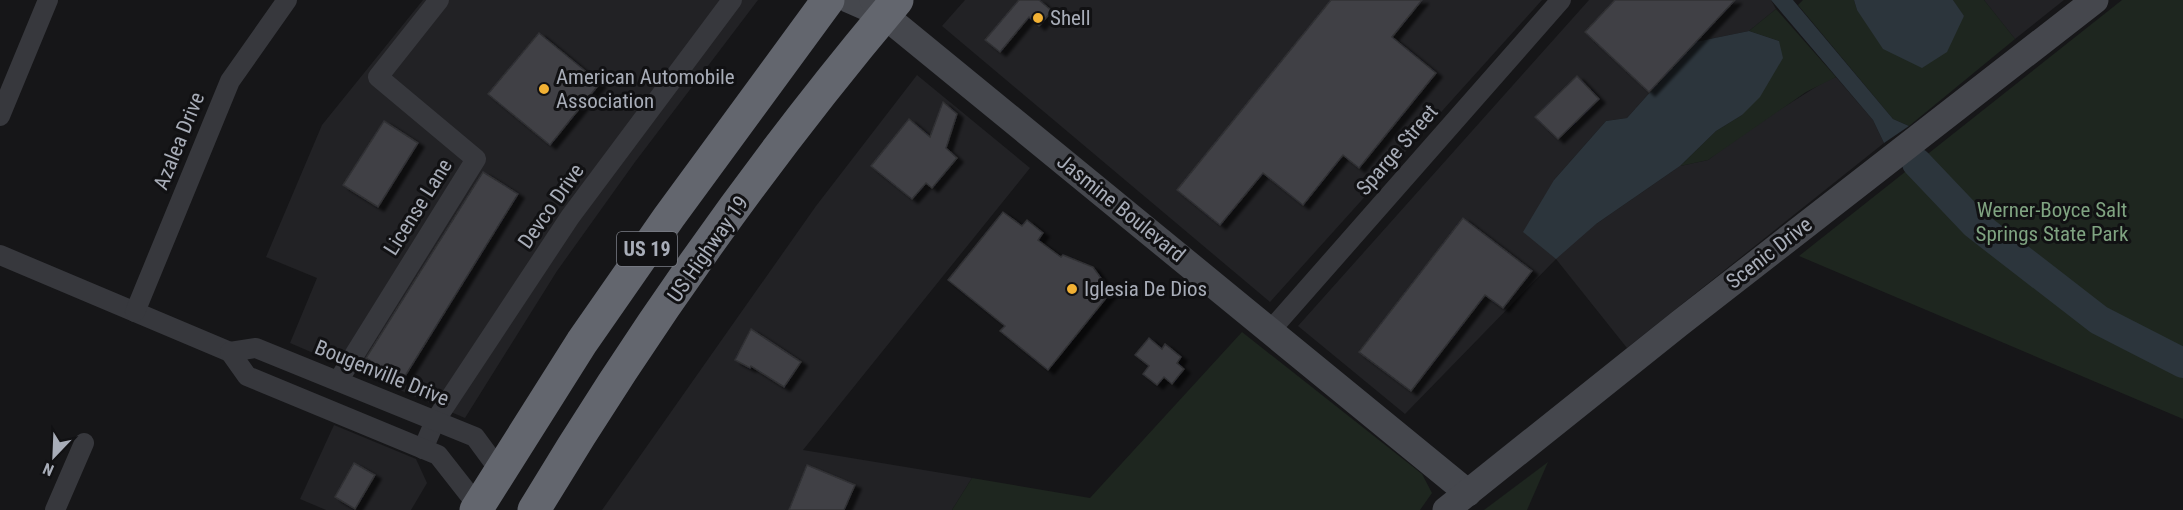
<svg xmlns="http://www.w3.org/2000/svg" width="2183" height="510" font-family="'Roboto Condensed',sans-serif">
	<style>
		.built { fill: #222225 }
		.green { fill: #1e261f }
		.water { fill: #2c353c }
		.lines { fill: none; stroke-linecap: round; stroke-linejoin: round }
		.river { stroke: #2c353c; stroke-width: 30 }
		.building { fill: #404145; stroke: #303034; stroke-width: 1.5; filter: url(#shadow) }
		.street { stroke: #37383d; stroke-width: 20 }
		.secondary { stroke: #45474d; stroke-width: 27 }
		.highway { stroke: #63666e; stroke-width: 33 }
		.poi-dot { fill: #f2b134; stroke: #111113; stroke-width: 2 }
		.labels { text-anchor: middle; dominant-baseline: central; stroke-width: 6; stroke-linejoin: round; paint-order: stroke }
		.shield { fill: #111113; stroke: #7b7e86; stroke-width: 1.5 }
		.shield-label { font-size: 20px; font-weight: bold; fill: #a8adb8 }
		.poi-label { font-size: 21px; fill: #a8adb8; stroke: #111113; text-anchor: start }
		.street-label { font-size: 21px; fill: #a8adb8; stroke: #111113 }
		.park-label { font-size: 21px; fill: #7fa381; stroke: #111113 }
	</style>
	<defs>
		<filter id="shadow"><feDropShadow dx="6" dy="4" stdDeviation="1.5" flood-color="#0009"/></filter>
	</defs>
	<rect width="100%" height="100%" fill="#161618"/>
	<g class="built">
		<path d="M 423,0 L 758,0 L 635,162 L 557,271 L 465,418 L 290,343 L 317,278 L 266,257 L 322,125 Z"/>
		<path d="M 965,0 L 1542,0 L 1270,302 L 942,26 Z"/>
		<path d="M 1589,0 L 1771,0 L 1776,9 L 1749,31 L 1695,42 L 1627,118 L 1606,121 L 1554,180 L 1596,224 L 1680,166 L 1708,160 L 1746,131 L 1827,80 L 1836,77 L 1873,120 L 1884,143 L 1627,348 L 1556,259 L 1405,414 L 1298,326 Z"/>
		<path d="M 1984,0 L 2064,0 L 2015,39 Z"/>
		<path d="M 917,75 L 1030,168 L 803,450 L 972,478 L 952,510 L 602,510 L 816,206 Z"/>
		<path d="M 334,425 L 416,459 L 427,483 L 411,510 L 326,510 L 300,499 Z"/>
	</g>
	<g class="green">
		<path d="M 1803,0 L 1854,0 L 1857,10 L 1964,17 L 1953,0 L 1984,0 L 2015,39 L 1909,126 L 1893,119 L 1798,5 Z"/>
		<path d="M 2122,0 L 2183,0 L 2183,419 L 1799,256 Z"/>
		<path d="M 1776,9 L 1836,77 L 1806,92 L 1708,160 L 1680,166 L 1716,131 L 1742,115 L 1779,41 L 1749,31 Z"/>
		<path d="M 1242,332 L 1422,474 L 1432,493 L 1420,510 L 952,510 L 972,478 L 1090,498 Z"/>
		<path d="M 1548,462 L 1527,510 L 1484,510 Z"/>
	</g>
	<g class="water">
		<path d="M 1771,0 L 1793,0 L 1893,119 L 1909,126 L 1884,143 L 1873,120 Z"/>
		<path d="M 1854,0 L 1953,0 L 1964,16 L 1947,52 L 1922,68 L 1883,49 L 1857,10 Z"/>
		<path d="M 1749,31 L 1779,41 L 1783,58 L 1760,97 L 1742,115 L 1716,131 L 1680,166 L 1596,224 L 1556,259 L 1523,232 L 1554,180 L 1606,121 L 1627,118 L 1695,42 Z"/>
	</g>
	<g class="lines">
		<path class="river" d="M 1917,163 L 1975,224 L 2099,320 L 2183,363"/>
	</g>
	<g class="building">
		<path d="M 1019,0 L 1039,0 L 1052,11 L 1039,26 L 1029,17 L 1000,52 L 985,40 Z"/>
		<path d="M 1331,0 L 1422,0 L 1392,37 L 1436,73 L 1359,168 L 1343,155 L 1303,205 L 1263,173 L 1220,225 L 1177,190 Z"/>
		<path d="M 1615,0 L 1735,0 L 1649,92 L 1585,32 Z"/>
		<path d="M 539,33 L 600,83 L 550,145 L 488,94 Z"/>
		<path d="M 1577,76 L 1599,99 L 1558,139 L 1535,117 Z"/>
		<path d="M 943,102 L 957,114 L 946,148 L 957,158 L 932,188 L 926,183 L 912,199 L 871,166 L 909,119 L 930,137 Z"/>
		<path d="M 384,121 L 418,143 L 378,207 L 343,185 Z"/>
		<path d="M 483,172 L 518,194 L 402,381 L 366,358 Z"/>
		<path d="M 1003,212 L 1022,226 L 1027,220 L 1043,233 L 1038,240 L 1061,257 L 1063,255 L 1093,267 L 1111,292 L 1048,370 L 1000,331 L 1005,326 L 948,280 Z"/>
		<path d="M 1463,218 L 1532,271 L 1503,308 L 1485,295 L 1411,391 L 1359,352 Z"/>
		<path d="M 751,329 L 801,362 L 784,387 L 751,366 L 750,368 L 735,360 Z"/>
		<path d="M 1149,338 L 1162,349 L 1165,344 L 1181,357 L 1177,363 L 1184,369 L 1172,384 L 1164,377 L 1157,385 L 1143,374 L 1149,366 L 1135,355 Z"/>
		<path d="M 354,463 L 375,475 L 355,509 L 335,497 Z"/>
		<path d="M 807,465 L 855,485 L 844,510 L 789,510 Z"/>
	</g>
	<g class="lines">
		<g class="street">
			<path d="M 0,116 L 48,0"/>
			<path d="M 0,255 L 230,352"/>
			<path d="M 135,312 L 230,81 L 287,0"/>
			<path d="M 1270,331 L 1561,0"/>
			<path d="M 338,381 L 476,159 L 378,77 L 439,0"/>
			<path d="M 423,449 L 435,421 L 570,217 L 732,0"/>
			<path d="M 478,506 L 438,455 L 247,376 L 230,352 L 256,348 L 475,437 L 500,471"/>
			<path d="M 55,510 L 84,443"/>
		</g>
		<g class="secondary">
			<path d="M 850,0 L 884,15"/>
			<path d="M 873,0 L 884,15 L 1468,493"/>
			<path d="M 1446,510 L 1680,323 L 2095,0"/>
		</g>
		<g class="highway">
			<path d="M 476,510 L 582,342 L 669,217 L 828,0"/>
			<path d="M 534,510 C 641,332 763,159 897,0"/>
		</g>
	</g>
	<g class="poi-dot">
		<circle cx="1038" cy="18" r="6"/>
		<circle cx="544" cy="89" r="6"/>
		<circle cx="1072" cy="289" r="6"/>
	</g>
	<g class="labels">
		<rect class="shield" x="617" y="232" width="60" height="34" rx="4.5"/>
		<g class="shield-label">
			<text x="647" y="249">US 19</text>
		</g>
		<g class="poi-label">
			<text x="1050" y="18">Shell</text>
			<text x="556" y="77">American Automobile<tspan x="556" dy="24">Association</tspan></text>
			<text x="1084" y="289">Iglesia De Dios</text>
		</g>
		<g class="street-label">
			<text transform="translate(179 141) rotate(-68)">Azalea Drive</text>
			<text transform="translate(1397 150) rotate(-49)">Sparge Street</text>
			<text transform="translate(551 206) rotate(-55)">Devco Drive</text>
			<text transform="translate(418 207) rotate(-58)">License Lane</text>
			<text transform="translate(1121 208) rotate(39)">Jasmine Boulevard</text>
			<text transform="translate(708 249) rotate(-55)">US Highway 19</text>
			<text transform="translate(1769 253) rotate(-38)">Scenic Drive</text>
			<text transform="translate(382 373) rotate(22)">Bougenville Drive</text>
		</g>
		<g class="park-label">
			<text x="2052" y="210">Werner-Boyce Salt<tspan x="2052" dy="24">Springs State Park</tspan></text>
		</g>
	</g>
	<g transform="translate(54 456) rotate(203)" stroke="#111113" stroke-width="4.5" paint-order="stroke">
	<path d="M0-4.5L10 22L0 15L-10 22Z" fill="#a8adb8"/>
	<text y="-9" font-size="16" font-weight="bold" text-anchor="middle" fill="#a8adb8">N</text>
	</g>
</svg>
